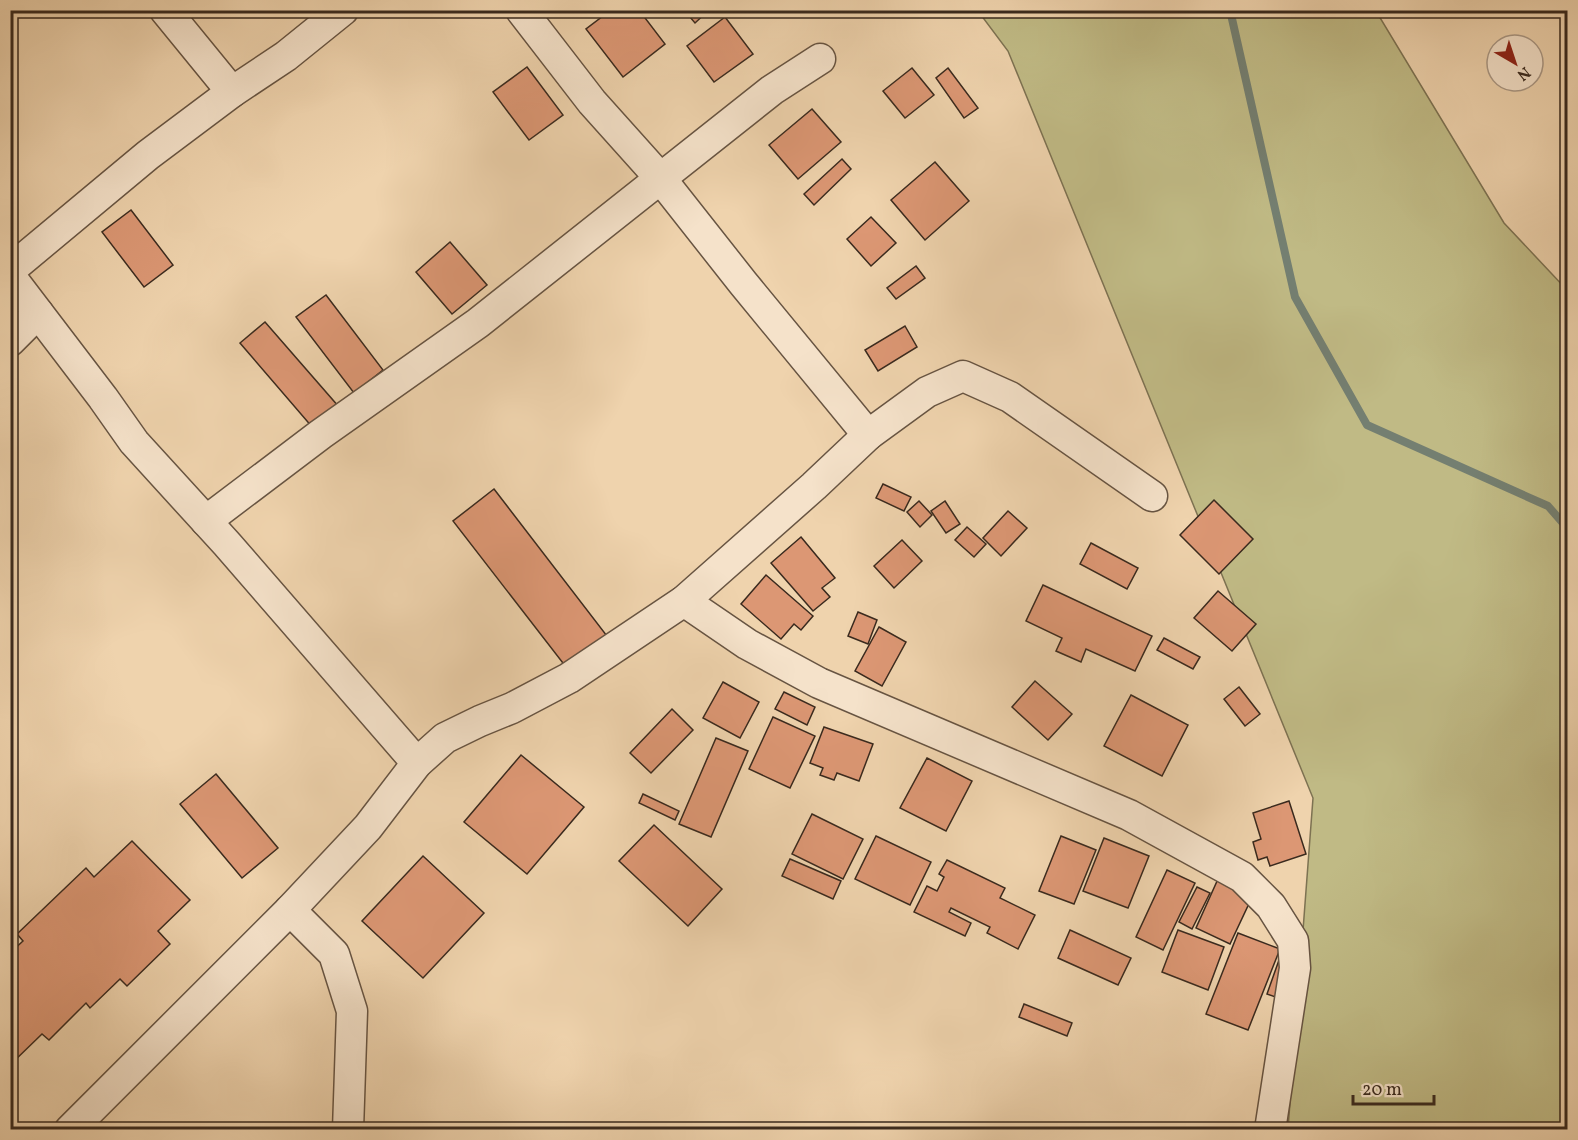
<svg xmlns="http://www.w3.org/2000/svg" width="1578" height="1140" font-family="Vollkorn,serif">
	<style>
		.green { fill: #c0ba85; stroke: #7d7252; stroke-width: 1.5 }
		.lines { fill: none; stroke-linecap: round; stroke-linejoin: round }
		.stream { stroke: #747f71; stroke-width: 8 }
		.building { fill: #dc9774; stroke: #3a2a1e; stroke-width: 1.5 }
		.minor-casing { stroke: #675442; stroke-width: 33 }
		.minor { stroke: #f5e2ca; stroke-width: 30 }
	</style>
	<rect width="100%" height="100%" fill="#efd3ad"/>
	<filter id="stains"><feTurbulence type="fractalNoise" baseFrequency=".00333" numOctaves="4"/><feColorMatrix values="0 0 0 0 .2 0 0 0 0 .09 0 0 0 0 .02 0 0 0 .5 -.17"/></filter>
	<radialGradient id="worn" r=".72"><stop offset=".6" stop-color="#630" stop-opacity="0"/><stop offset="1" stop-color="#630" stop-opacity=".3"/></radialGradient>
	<path class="green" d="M 978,11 L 1376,11 L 1504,223 L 1567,290 L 1567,1129 L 1288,1129 L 1313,798 L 1008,51 Z"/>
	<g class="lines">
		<path class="stream" d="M 1230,10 L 1295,297 L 1367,425 L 1548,506 L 1568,529"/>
	</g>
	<g class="building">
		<path d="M 611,10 L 639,10 L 665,44 L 623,77 L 586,29 Z"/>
		<path d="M 684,10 L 709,10 L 695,23 Z"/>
		<path d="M 725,17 L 753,54 L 714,82 L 687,46 Z"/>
		<path d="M 527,67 L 563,115 L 529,140 L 493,92 Z"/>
		<path d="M 912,68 L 934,95 L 905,118 L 883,91 Z"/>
		<path d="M 948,68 L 978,108 L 964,118 L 936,78 Z"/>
		<path d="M 812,109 L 841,142 L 798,179 L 769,145 Z"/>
		<path d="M 842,159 L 851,169 L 814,205 L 804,194 Z"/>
		<path d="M 935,162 L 969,201 L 925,240 L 891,200 Z"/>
		<path d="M 131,210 L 173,265 L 144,287 L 102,232 Z"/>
		<path d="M 871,217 L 896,243 L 871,266 L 847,239 Z"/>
		<path d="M 450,242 L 487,285 L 452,314 L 416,272 Z"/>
		<path d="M 916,266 L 925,278 L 896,299 L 887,288 Z"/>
		<path d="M 326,295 L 383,370 L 354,393 L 296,317 Z"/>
		<path d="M 265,322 L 339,407 L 313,428 L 240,343 Z"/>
		<path d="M 905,326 L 917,347 L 878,371 L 865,350 Z"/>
		<path d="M 883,484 L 911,497 L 904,511 L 876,498 Z"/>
		<path d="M 494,489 L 607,636 L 566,667 L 453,521 Z"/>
		<path d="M 1214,500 L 1253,539 L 1219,574 L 1180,535 Z"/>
		<path d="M 919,501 L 932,515 L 920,527 L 907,512 Z"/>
		<path d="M 945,501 L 960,524 L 946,533 L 931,511 Z"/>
		<path d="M 1008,511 L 1027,528 L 1001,556 L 983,538 Z"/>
		<path d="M 967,527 L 986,544 L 974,557 L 955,540 Z"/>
		<path d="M 801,537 L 835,578 L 822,588 L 830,597 L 813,611 L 771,563 Z"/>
		<path d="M 902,540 L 922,561 L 894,588 L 874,566 Z"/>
		<path d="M 1091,543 L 1138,568 L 1127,589 L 1080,564 Z"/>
		<path d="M 766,575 L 813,616 L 801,630 L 794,624 L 781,639 L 741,604 Z"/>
		<path d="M 1043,585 L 1152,636 L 1135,671 L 1086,649 L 1081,662 L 1056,651 L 1062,638 L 1026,621 Z"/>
		<path d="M 1218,591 L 1256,624 L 1232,651 L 1194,618 Z"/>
		<path d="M 858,612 L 877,620 L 868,644 L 848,636 Z"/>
		<path d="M 879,627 L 906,642 L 882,686 L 855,671 Z"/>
		<path d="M 1164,638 L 1200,657 L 1193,669 L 1157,650 Z"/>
		<path d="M 1035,681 L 1072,714 L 1048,740 L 1012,707 Z"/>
		<path d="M 723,682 L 759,702 L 740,738 L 703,718 Z"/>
		<path d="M 1239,687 L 1260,714 L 1245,726 L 1224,699 Z"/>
		<path d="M 784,692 L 815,707 L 807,725 L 775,709 Z"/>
		<path d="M 1131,695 L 1188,725 L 1162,776 L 1104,746 Z"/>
		<path d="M 672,709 L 693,730 L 651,773 L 630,753 Z"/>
		<path d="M 773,717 L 815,736 L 790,788 L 749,769 Z"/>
		<path d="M 824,727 L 873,744 L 859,781 L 837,773 L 834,780 L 820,775 L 823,768 L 810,763 Z"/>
		<path d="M 716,738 L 748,751 L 711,837 L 679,824 Z"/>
		<path d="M 521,755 L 584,807 L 527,874 L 464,822 Z"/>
		<path d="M 927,758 L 972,781 L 946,831 L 900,808 Z"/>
		<path d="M 216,774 L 278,848 L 242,878 L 180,804 Z"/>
		<path d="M 643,794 L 679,811 L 675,820 L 639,803 Z"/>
		<path d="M 1289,801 L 1306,854 L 1270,866 L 1267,857 L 1258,860 L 1253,842 L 1261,839 L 1253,813 Z"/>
		<path d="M 812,814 L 863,839 L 843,879 L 792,854 Z"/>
		<path d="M 654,825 L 722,889 L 688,926 L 619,861 Z"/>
		<path d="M 876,836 L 931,862 L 910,905 L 855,879 Z"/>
		<path d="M 1061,836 L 1096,850 L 1074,904 L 1039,891 Z"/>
		<path d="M 1104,838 L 1149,856 L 1128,908 L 1083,891 Z"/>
		<path d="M 132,841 L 190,900 L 158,931 L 170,944 L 127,986 L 120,979 L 90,1008 L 86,1003 L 49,1040 L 42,1034 L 10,1065 L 10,953 L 23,941 L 17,934 L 86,868 L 94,877 Z"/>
		<path d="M 423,856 L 484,913 L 423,978 L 362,921 Z"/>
		<path d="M 790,859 L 841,881 L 833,899 L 782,876 Z"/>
		<path d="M 947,860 L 1005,888 L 1000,898 L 1035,915 L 1018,949 L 987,933 L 990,927 L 951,908 L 949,912 L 971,923 L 965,936 L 914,912 L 927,886 L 937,891 L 944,877 L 939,874 Z"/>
		<path d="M 1167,870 L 1195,883 L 1163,950 L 1136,937 Z"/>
		<path d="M 1218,879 L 1253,895 L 1230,944 L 1196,928 Z"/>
		<path d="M 1197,887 L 1210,893 L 1192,929 L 1179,922 Z"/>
		<path d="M 1070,930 L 1131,958 L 1118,985 L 1058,958 Z"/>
		<path d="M 1178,930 L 1224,947 L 1208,990 L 1162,972 Z"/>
		<path d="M 1238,933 L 1280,949 L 1248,1030 L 1206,1014 Z"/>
		<path d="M 1279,960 L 1293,965 L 1281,999 L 1267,994 Z"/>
		<path d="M 1024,1004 L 1072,1023 L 1067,1036 L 1019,1017 Z"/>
	</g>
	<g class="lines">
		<defs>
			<g id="minor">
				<path d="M 165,10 L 232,92"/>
				<path d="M 521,10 L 592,102 L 661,179 L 743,283 L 868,435"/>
				<path d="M 10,270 L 148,155 L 232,92 L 286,56 L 343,10"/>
				<path d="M 10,276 L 103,398 L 134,442 L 227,544 L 417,763"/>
				<path d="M 10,341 L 38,313"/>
				<path d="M 206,521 L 321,434 L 478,323 L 772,90 L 820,59"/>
				<path d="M 684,601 L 747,644 L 819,683 L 1129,815 L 1242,877 L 1271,906 L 1293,941 L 1295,968 L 1270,1130"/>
				<path d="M 290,910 L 334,954 L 352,1011 L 348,1130"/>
				<path d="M 70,1130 L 290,910 L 368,827 L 417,763 L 445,738 L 480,721 L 512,708 L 569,678 L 684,601 L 814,486 L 868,435 L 927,392 L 963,376 L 1010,397 L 1152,496"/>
			</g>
		</defs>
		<use href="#minor" class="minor-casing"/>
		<use href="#minor" class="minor"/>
	</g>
	<rect width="1578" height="1140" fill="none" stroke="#efd3ad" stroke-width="36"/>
	<rect x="12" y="12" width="1554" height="1116" fill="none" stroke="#3a2a1e" stroke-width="3"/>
	<rect x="18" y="18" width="1542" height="1104" fill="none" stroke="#3a2a1e" stroke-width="1.5"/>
	<g transform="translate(1515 63) rotate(141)"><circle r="28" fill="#f5e2ca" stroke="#aa9885" stroke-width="1.5"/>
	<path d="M0-4.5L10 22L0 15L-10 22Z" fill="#8f2418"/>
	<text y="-9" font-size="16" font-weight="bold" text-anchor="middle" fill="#3a2a1e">N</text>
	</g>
	<path d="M1353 1095v9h81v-9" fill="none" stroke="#3a2a1e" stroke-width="3"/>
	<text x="1362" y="1095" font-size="18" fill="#3a2a1e" stroke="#f5e2ca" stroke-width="4.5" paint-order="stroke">20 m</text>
	<rect width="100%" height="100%" filter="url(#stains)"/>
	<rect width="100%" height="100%" fill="url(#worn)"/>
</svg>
